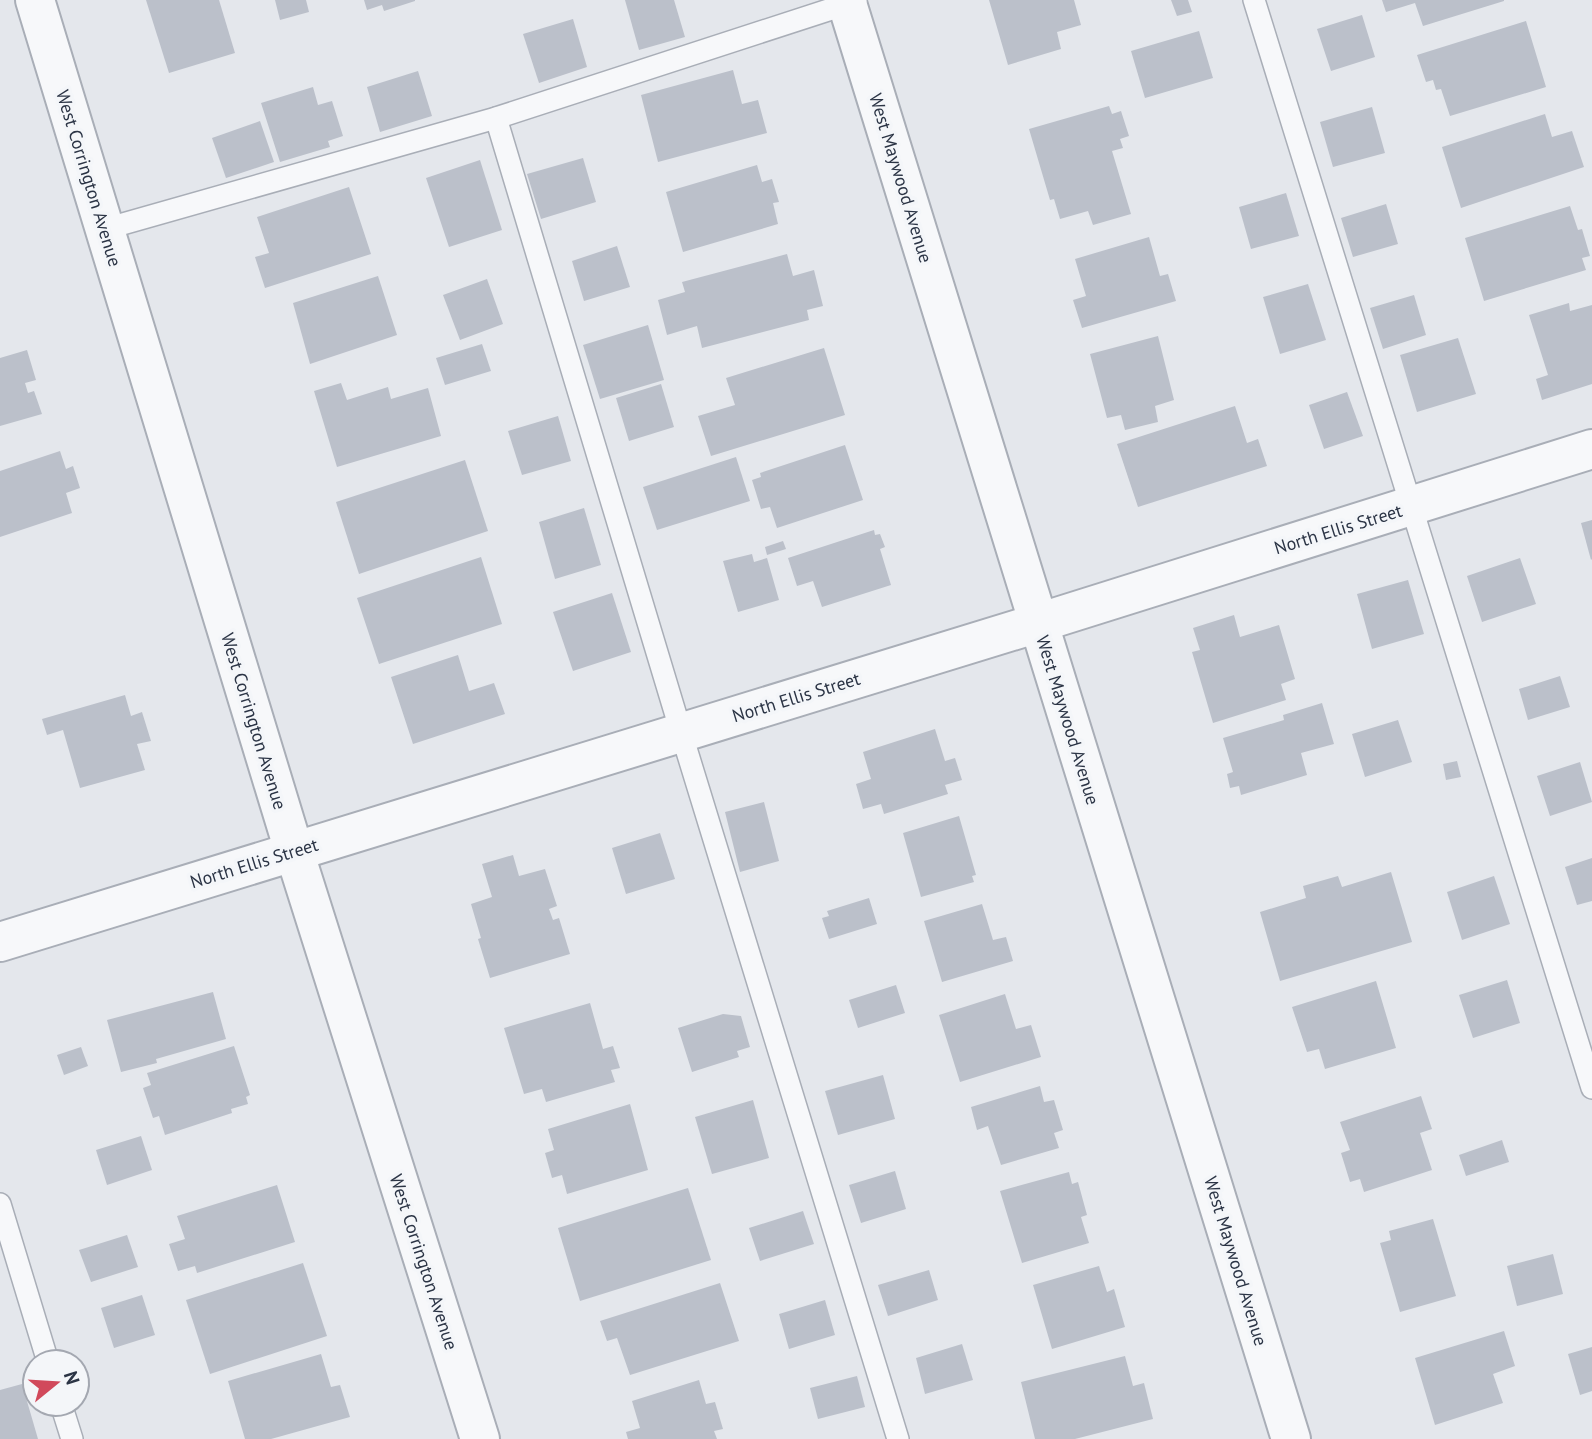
<svg xmlns="http://www.w3.org/2000/svg" width="1592" height="1439" font-family="'PT Sans',sans-serif">
	<style>
		.building { fill: #bbc0ca }
		.lines { fill: none; stroke-linecap: round; stroke-linejoin: round }
		.lane-casing { stroke: #a9aeb7; stroke-width: 24 }
		.street-casing { stroke: #a9aeb7; stroke-width: 42 }
		.lane { stroke: #f7f8fa; stroke-width: 21 }
		.street { stroke: #f7f8fa; stroke-width: 38 }
		.labels { text-anchor: middle; dominant-baseline: central; stroke-width: 7; stroke-linejoin: round; paint-order: stroke }
		.street-label { font-size: 18px; fill: #2b3445; stroke: #f4f6f9 }
	</style>
	<rect width="100%" height="100%" fill="#e4e7ec"/>
	<g class="building">
		<path d="M 146,0 L 219,0 L 235,53 L 169,73 Z"/>
		<path d="M 275,0 L 306,0 L 309,12 L 280,20 Z"/>
		<path d="M 364,0 L 415,0 L 415,1 L 384,11 L 382,5 L 367,10 Z"/>
		<path d="M 625,0 L 674,0 L 685,37 L 639,50 Z"/>
		<path d="M 989,0 L 1074,0 L 1081,25 L 1057,32 L 1061,49 L 1008,65 Z"/>
		<path d="M 1171,0 L 1188,0 L 1192,12 L 1177,16 Z"/>
		<path d="M 1382,0 L 1504,0 L 1504,1 L 1423,26 L 1415,3 L 1386,12 Z"/>
		<path d="M 1362,15 L 1375,57 L 1331,71 L 1317,29 Z"/>
		<path d="M 573,19 L 587,67 L 539,83 L 523,34 Z"/>
		<path d="M 1526,21 L 1546,87 L 1450,116 L 1441,89 L 1436,90 L 1433,80 L 1426,82 L 1417,55 Z"/>
		<path d="M 1199,31 L 1213,78 L 1145,98 L 1131,51 Z"/>
		<path d="M 733,70 L 742,104 L 758,100 L 767,133 L 658,162 L 641,95 Z"/>
		<path d="M 418,71 L 432,116 L 380,132 L 367,87 Z"/>
		<path d="M 313,87 L 318,105 L 332,101 L 343,136 L 328,141 L 330,147 L 280,162 L 261,103 Z"/>
		<path d="M 1109,106 L 1112,114 L 1121,111 L 1129,136 L 1120,139 L 1123,148 L 1112,151 L 1131,214 L 1093,225 L 1088,211 L 1060,219 L 1054,199 L 1050,200 L 1029,129 Z"/>
		<path d="M 1372,107 L 1385,153 L 1333,167 L 1320,122 Z"/>
		<path d="M 1545,114 L 1552,137 L 1572,131 L 1584,167 L 1461,208 L 1442,147 Z"/>
		<path d="M 260,121 L 274,162 L 226,178 L 212,138 Z"/>
		<path d="M 583,158 L 596,202 L 541,219 L 527,174 Z"/>
		<path d="M 480,160 L 502,230 L 449,247 L 426,178 Z"/>
		<path d="M 757,165 L 762,182 L 772,179 L 779,202 L 773,203 L 778,224 L 683,252 L 666,192 Z"/>
		<path d="M 349,187 L 371,254 L 265,288 L 255,257 L 269,253 L 257,217 Z"/>
		<path d="M 1286,193 L 1299,236 L 1251,249 L 1239,207 Z"/>
		<path d="M 1386,204 L 1398,244 L 1353,257 L 1341,218 Z"/>
		<path d="M 1570,206 L 1578,230 L 1582,229 L 1590,256 L 1582,258 L 1586,270 L 1484,301 L 1465,238 Z"/>
		<path d="M 1149,237 L 1160,276 L 1168,274 L 1176,301 L 1082,328 L 1073,300 L 1086,296 L 1075,259 Z"/>
		<path d="M 617,246 L 630,287 L 584,301 L 572,261 Z"/>
		<path d="M 787,254 L 793,276 L 814,270 L 823,306 L 807,310 L 809,320 L 702,348 L 697,326 L 667,335 L 658,300 L 685,292 L 682,282 Z"/>
		<path d="M 378,276 L 397,335 L 310,364 L 293,303 Z"/>
		<path d="M 487,279 L 503,324 L 460,340 L 443,295 Z"/>
		<path d="M 1308,284 L 1326,340 L 1280,354 L 1263,297 Z"/>
		<path d="M 1414,295 L 1426,335 L 1383,349 L 1370,308 Z"/>
		<path d="M 1569,303 L 1570,311 L 1592,305 L 1592,384 L 1542,400 L 1536,379 L 1548,375 L 1529,315 Z"/>
		<path d="M 648,325 L 664,380 L 600,399 L 583,345 Z"/>
		<path d="M 1158,336 L 1174,400 L 1155,406 L 1158,422 L 1125,430 L 1121,415 L 1107,418 L 1090,354 Z"/>
		<path d="M 1458,338 L 1476,394 L 1417,412 L 1400,355 Z"/>
		<path d="M 482,344 L 491,371 L 445,385 L 436,358 Z"/>
		<path d="M 824,348 L 845,415 L 711,456 L 698,416 L 735,405 L 726,378 Z"/>
		<path d="M 27,350 L 36,380 L 25,383 L 28,393 L 34,391 L 42,414 L 0,426 L 0,358 Z"/>
		<path d="M 341,383 L 347,400 L 388,387 L 391,399 L 428,388 L 441,436 L 337,467 L 314,391 Z"/>
		<path d="M 661,384 L 674,427 L 629,441 L 616,398 Z"/>
		<path d="M 1347,392 L 1363,436 L 1324,449 L 1309,405 Z"/>
		<path d="M 1235,406 L 1247,443 L 1258,439 L 1267,466 L 1138,507 L 1117,444 Z"/>
		<path d="M 558,416 L 571,461 L 522,475 L 508,431 Z"/>
		<path d="M 845,445 L 863,500 L 777,528 L 770,507 L 761,509 L 752,480 L 761,477 L 760,473 Z"/>
		<path d="M 60,451 L 66,469 L 73,466 L 80,488 L 66,493 L 72,513 L 0,537 L 0,471 Z"/>
		<path d="M 736,457 L 750,501 L 657,530 L 643,487 Z"/>
		<path d="M 465,460 L 488,531 L 359,574 L 336,502 Z"/>
		<path d="M 584,508 L 601,565 L 555,579 L 539,522 Z"/>
		<path d="M 1592,520 L 1592,559 L 1591,560 L 1581,523 Z"/>
		<path d="M 874,530 L 875,535 L 880,534 L 885,547 L 880,549 L 891,585 L 822,607 L 813,581 L 797,586 L 788,558 Z"/>
		<path d="M 783,541 L 786,549 L 767,555 L 765,547 Z"/>
		<path d="M 752,554 L 754,562 L 767,558 L 779,600 L 738,612 L 723,561 Z"/>
		<path d="M 481,557 L 502,624 L 379,664 L 357,598 Z"/>
		<path d="M 1520,558 L 1536,604 L 1482,622 L 1467,576 Z"/>
		<path d="M 1408,580 L 1424,634 L 1372,649 L 1357,594 Z"/>
		<path d="M 612,593 L 631,652 L 573,671 L 553,612 Z"/>
		<path d="M 1234,615 L 1240,637 L 1279,625 L 1295,679 L 1281,684 L 1286,700 L 1213,723 L 1192,652 L 1200,650 L 1193,628 Z"/>
		<path d="M 458,655 L 469,691 L 494,683 L 505,714 L 413,744 L 391,677 Z"/>
		<path d="M 1560,676 L 1570,707 L 1528,720 L 1519,689 Z"/>
		<path d="M 125,695 L 131,716 L 142,712 L 151,741 L 137,744 L 145,770 L 80,788 L 63,730 L 47,735 L 42,719 Z"/>
		<path d="M 1322,703 L 1334,744 L 1301,753 L 1307,775 L 1241,795 L 1239,786 L 1230,788 L 1227,774 L 1233,772 L 1223,738 L 1284,720 L 1283,715 Z"/>
		<path d="M 1398,720 L 1412,762 L 1365,777 L 1352,734 Z"/>
		<path d="M 935,729 L 945,761 L 955,758 L 962,780 L 945,785 L 948,794 L 884,814 L 881,804 L 863,809 L 856,784 L 871,779 L 863,752 Z"/>
		<path d="M 1457,761 L 1461,777 L 1446,780 L 1443,764 Z"/>
		<path d="M 1580,762 L 1592,802 L 1550,816 L 1537,776 Z"/>
		<path d="M 764,802 L 779,861 L 740,872 L 725,812 Z"/>
		<path d="M 959,816 L 976,875 L 972,876 L 974,882 L 921,897 L 903,833 Z"/>
		<path d="M 660,833 L 675,879 L 626,894 L 612,848 Z"/>
		<path d="M 513,855 L 519,876 L 545,869 L 557,906 L 549,909 L 553,920 L 559,918 L 570,954 L 490,978 L 478,939 L 481,938 L 471,904 L 492,897 L 482,864 Z"/>
		<path d="M 1592,858 L 1592,901 L 1577,905 L 1565,867 Z"/>
		<path d="M 1391,872 L 1412,942 L 1280,981 L 1260,912 L 1306,898 L 1303,886 L 1338,876 L 1342,887 Z"/>
		<path d="M 1494,876 L 1510,924 L 1462,940 L 1447,892 Z"/>
		<path d="M 869,898 L 877,924 L 829,939 L 822,918 L 829,916 L 827,911 Z"/>
		<path d="M 982,904 L 993,940 L 1006,937 L 1013,961 L 942,982 L 924,921 Z"/>
		<path d="M 1507,980 L 1520,1023 L 1473,1038 L 1459,995 Z"/>
		<path d="M 1376,981 L 1396,1048 L 1325,1069 L 1319,1049 L 1307,1052 L 1292,1007 Z"/>
		<path d="M 896,985 L 905,1013 L 858,1028 L 849,1000 Z"/>
		<path d="M 213,992 L 226,1039 L 156,1059 L 157,1063 L 121,1072 L 107,1020 Z"/>
		<path d="M 1005,994 L 1016,1029 L 1031,1025 L 1041,1057 L 960,1082 L 939,1015 Z"/>
		<path d="M 590,1003 L 603,1049 L 613,1046 L 620,1068 L 611,1070 L 615,1082 L 546,1102 L 542,1089 L 524,1094 L 504,1028 Z"/>
		<path d="M 723,1014 L 741,1016 L 750,1047 L 737,1051 L 739,1057 L 692,1072 L 678,1028 Z"/>
		<path d="M 234,1046 L 250,1095 L 246,1097 L 248,1104 L 231,1109 L 232,1113 L 165,1135 L 159,1116 L 153,1118 L 143,1088 L 151,1085 L 147,1073 Z"/>
		<path d="M 81,1047 L 88,1066 L 64,1075 L 57,1055 Z"/>
		<path d="M 883,1075 L 895,1119 L 838,1135 L 825,1091 Z"/>
		<path d="M 1040,1086 L 1044,1102 L 1054,1100 L 1063,1130 L 1054,1133 L 1059,1148 L 1001,1165 L 988,1126 L 977,1130 L 971,1107 Z"/>
		<path d="M 1421,1096 L 1432,1129 L 1420,1133 L 1432,1170 L 1364,1192 L 1360,1179 L 1350,1182 L 1341,1153 L 1350,1150 L 1340,1122 Z"/>
		<path d="M 753,1100 L 769,1158 L 712,1174 L 695,1117 Z"/>
		<path d="M 630,1104 L 648,1170 L 567,1194 L 562,1175 L 552,1178 L 545,1153 L 554,1150 L 548,1129 Z"/>
		<path d="M 141,1136 L 152,1170 L 107,1185 L 96,1150 Z"/>
		<path d="M 1502,1140 L 1509,1162 L 1466,1176 L 1459,1155 Z"/>
		<path d="M 895,1171 L 906,1209 L 861,1223 L 849,1185 Z"/>
		<path d="M 1069,1172 L 1072,1184 L 1078,1182 L 1087,1215 L 1081,1217 L 1089,1243 L 1022,1263 L 1000,1191 Z"/>
		<path d="M 277,1185 L 295,1242 L 197,1273 L 195,1266 L 178,1271 L 169,1244 L 185,1239 L 177,1216 Z"/>
		<path d="M 688,1188 L 711,1260 L 580,1301 L 558,1228 Z"/>
		<path d="M 803,1211 L 814,1244 L 760,1261 L 749,1228 Z"/>
		<path d="M 1433,1219 L 1456,1296 L 1400,1312 L 1380,1243 L 1391,1240 L 1389,1231 Z"/>
		<path d="M 127,1235 L 138,1267 L 91,1282 L 79,1250 Z"/>
		<path d="M 1553,1254 L 1563,1294 L 1517,1306 L 1507,1266 Z"/>
		<path d="M 303,1263 L 327,1336 L 210,1374 L 186,1300 Z"/>
		<path d="M 1099,1266 L 1107,1292 L 1114,1289 L 1125,1327 L 1052,1349 L 1033,1285 Z"/>
		<path d="M 929,1270 L 938,1300 L 888,1316 L 878,1285 Z"/>
		<path d="M 720,1283 L 739,1341 L 630,1375 L 617,1338 L 607,1341 L 600,1321 Z"/>
		<path d="M 142,1295 L 155,1335 L 114,1348 L 101,1308 Z"/>
		<path d="M 825,1300 L 835,1335 L 789,1349 L 779,1314 Z"/>
		<path d="M 1504,1331 L 1515,1366 L 1493,1374 L 1503,1403 L 1435,1425 L 1415,1358 Z"/>
		<path d="M 962,1344 L 973,1380 L 925,1394 L 916,1358 Z"/>
		<path d="M 1592,1347 L 1592,1391 L 1580,1395 L 1568,1354 Z"/>
		<path d="M 321,1354 L 331,1387 L 340,1385 L 350,1417 L 271,1439 L 245,1439 L 228,1381 Z"/>
		<path d="M 1125,1356 L 1133,1386 L 1144,1383 L 1153,1419 L 1075,1439 L 1035,1439 L 1021,1382 Z"/>
		<path d="M 857,1376 L 865,1407 L 818,1419 L 810,1388 Z"/>
		<path d="M 699,1380 L 706,1404 L 715,1402 L 723,1429 L 714,1431 L 717,1439 L 628,1439 L 626,1432 L 640,1428 L 632,1401 Z"/>
		<path d="M 22,1384 L 38,1439 L 0,1439 L 0,1390 Z"/>
	</g>
	<g class="lines">
		<defs>
			<g id="lane">
				<path d="M 1254,0 L 1592,1088"/>
				<path d="M 496,118 L 681,732 L 898,1439"/>
				<path d="M 105,229 L 496,118 L 856,1"/>
				<path d="M 0,1204 L 48,1362"/>
				<path d="M 61,1404 L 72,1439"/>
			</g>
			<g id="street">
				<path d="M 35,0 L 294,851 L 480,1439"/>
				<path d="M 846,0 L 1291,1439"/>
				<path d="M 0,942 L 1038,623 L 1592,449"/>
			</g>
		</defs>
		<use href="#lane" class="lane-casing"/>
		<use href="#street" class="street-casing"/>
		<use href="#lane" class="lane"/>
		<use href="#street" class="street"/>
	</g>
	<g class="labels">
		<g class="street-label">
			<text transform="translate(89 178) rotate(73)">West Corrington Avenue</text>
			<text transform="translate(901 178) rotate(73)">West Maywood Avenue</text>
			<text transform="translate(1338 529) rotate(-17)">North Ellis Street</text>
			<text transform="translate(796 697) rotate(-17)">North Ellis Street</text>
			<text transform="translate(1068 720) rotate(73)">West Maywood Avenue</text>
			<text transform="translate(254 721) rotate(73)">West Corrington Avenue</text>
			<text transform="translate(254 863) rotate(-17)">North Ellis Street</text>
			<text transform="translate(1236 1261) rotate(73)">West Maywood Avenue</text>
			<text transform="translate(424 1262) rotate(72)">West Corrington Avenue</text>
		</g>
	</g>
	<g transform="translate(56 1383) rotate(72)"><circle r="33" fill="#f4f6f9" stroke="#a4a8b1" stroke-width="2"/>
	<path d="M0-5L12 26L0 18L-12 26Z" fill="#d1495b"/>
	<text y="-10" font-size="19" font-weight="bold" text-anchor="middle" fill="#2b3445">N</text>
	</g>
</svg>
